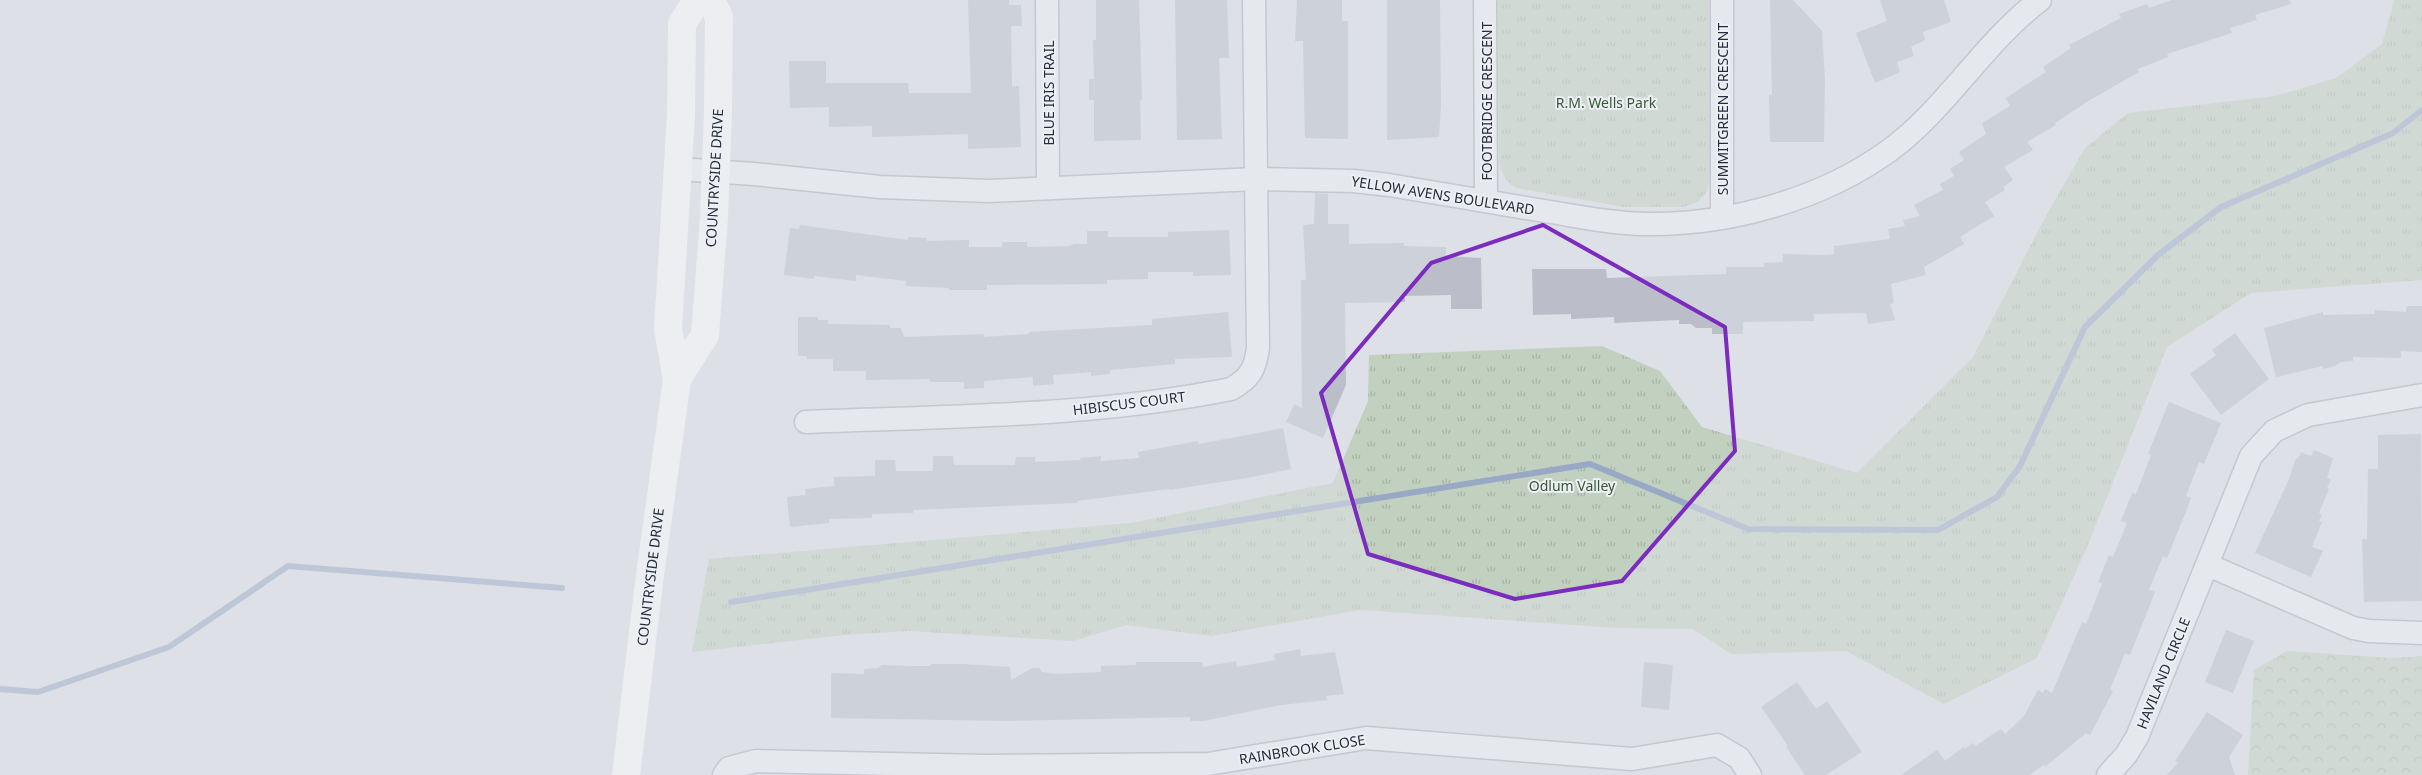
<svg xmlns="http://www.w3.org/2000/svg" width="2422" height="775" font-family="'Noto Sans',sans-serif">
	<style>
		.grass { fill: url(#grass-tufts) }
		.forest { fill: url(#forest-crowns) }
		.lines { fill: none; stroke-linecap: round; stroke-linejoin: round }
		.stream { stroke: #99a9c5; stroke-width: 6 }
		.building { fill: #bbbec9 }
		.street-casing { stroke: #a6aab3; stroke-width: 25 }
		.street { stroke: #f0f1f5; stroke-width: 22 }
		.secondary { stroke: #fff; stroke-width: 28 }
		.marked { fill: none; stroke: #7b2cbf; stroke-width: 4; stroke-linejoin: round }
		.labels { text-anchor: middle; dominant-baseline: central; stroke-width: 4; stroke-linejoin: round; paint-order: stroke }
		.street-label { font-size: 14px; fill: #272c3c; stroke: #eceff4 }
		.park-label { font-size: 14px; fill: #385735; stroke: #eceff4 }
	</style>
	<defs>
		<pattern id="grass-tufts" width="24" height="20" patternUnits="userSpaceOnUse" patternTransform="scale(1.25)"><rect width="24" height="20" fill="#c1d0bf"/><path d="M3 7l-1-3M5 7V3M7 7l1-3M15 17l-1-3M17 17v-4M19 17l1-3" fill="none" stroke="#a6b3a5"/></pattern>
		<pattern id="forest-crowns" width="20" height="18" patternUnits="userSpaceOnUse" patternTransform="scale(1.25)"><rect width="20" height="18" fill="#c1d0bf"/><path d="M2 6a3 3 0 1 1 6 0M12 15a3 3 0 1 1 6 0" fill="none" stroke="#a6b3a5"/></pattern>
	</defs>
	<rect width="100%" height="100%" fill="#dde0e6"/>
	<g class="grass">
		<path d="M 1497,0 L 1709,0 L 1711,175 L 1707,191 L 1699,201 L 1684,207 L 1625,207 L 1516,188 C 1506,182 1502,174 1499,163 Z"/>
		<path d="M 2394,0 L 2422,0 L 2422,280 L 2251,293 L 2167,347 L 2087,547 L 2037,658 L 1944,704 L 1846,651 L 1731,654 L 1693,629 L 1618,628 L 1360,610 L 1211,636 L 1126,625 L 1073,641 L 909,631 L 844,635 L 692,652 L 709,559 L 1131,523 L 1333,483 L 1368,401 L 1369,355 L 1602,346 L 1660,371 L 1702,427 L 1857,473 L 1973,357 L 2048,212 L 2085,148 L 2128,113 L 2276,96 L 2336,78 L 2382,44 Z"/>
	</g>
	<path class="forest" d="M 2287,651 L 2392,658 L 2422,656 L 2422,775 L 2248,775 L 2254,670 Z"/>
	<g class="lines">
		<g class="stream">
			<path d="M 731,602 L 1590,464 L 1748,529 L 1938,530 L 1997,497 L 2020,466 L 2085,327 L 2158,255 L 2221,207 L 2393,133 L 2422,110"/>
			<path d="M 0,689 L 38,692 L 169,647 L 288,566 L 562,588"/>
		</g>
	</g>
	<g class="building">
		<path d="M 968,0 L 1009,0 L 1009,5 L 1021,5 L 1022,26 L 1011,26 L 1012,86 L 1019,86 L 1021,147 L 968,149 L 968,134 L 872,137 L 872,126 L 829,127 L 829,107 L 790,108 L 789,61 L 826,61 L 826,83 L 908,83 L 909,93 L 971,93 Z"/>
		<path d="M 1096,0 L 1139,0 L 1142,100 L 1140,100 L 1141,140 L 1094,141 L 1094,100 L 1089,100 L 1089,79 L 1094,79 L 1093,40 L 1096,40 Z"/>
		<path d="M 1175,0 L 1227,0 L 1229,58 L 1219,58 L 1222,139 L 1177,140 Z"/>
		<path d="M 1297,0 L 1342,0 L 1342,21 L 1348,21 L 1348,139 L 1305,138 L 1303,41 L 1295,41 Z"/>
		<path d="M 1387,0 L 1440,0 L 1441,105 L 1439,137 L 1387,140 Z"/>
		<path d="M 1770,0 L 1793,0 L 1822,31 L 1825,80 L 1824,142 L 1770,142 L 1769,95 L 1772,95 Z"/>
		<path d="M 1880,0 L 1944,0 L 1951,22 L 1923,32 L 1925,40 L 1911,47 L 1914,56 L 1897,62 L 1900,72 L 1875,83 L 1856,33 L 1887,21 Z"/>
		<path d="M 2172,0 L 2290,0 L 2291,4 L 2255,15 L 2257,20 L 2230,28 L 2232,33 L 2167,54 L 2168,57 L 2138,69 L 2139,72 L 2090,100 L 2055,123 L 2056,125 L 2027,142 L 2033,150 L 2004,167 L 2013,180 L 2003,187 L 2005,190 L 1985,202 L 1994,216 L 1960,237 L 1964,244 L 1924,267 L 1926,275 L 1891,284 L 1894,303 L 1890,304 L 1895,320 L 1868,324 L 1866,313 L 1814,314 L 1814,321 L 1743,322 L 1743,334 L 1712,334 L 1712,328 L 1696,328 L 1691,324 L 1679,324 L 1679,320 L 1614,323 L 1614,317 L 1571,319 L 1571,314 L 1533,315 L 1532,269 L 1606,269 L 1607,278 L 1726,274 L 1726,267 L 1764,267 L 1764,263 L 1783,262 L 1783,254 L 1827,255 L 1834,254 L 1834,246 L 1890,239 L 1888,229 L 1905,226 L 1903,220 L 1920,216 L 1914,205 L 1943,190 L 1940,184 L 1954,176 L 1950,169 L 1964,160 L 1959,152 L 1986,134 L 1982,123 L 2010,106 L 2006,98 L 2046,72 L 2043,67 L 2071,48 L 2069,45 L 2121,18 L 2119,14 L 2147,4 L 2149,8 Z"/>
		<path d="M 1315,193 L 1328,194 L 1328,224 L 1349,224 L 1349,244 L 1404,243 L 1404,246 L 1446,247 L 1446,256 L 1481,258 L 1482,309 L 1451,309 L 1451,295 L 1405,296 L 1405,302 L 1345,303 L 1346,385 L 1323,438 L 1286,422 L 1294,404 L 1302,408 L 1301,280 L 1306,280 L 1303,225 L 1314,224 Z"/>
		<path d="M 800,225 L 908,240 L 908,237 L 927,238 L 927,241 L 969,240 L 969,247 L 1002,247 L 1002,242 L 1027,242 L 1027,247 L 1070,246 L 1074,244 L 1087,244 L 1087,231 L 1108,231 L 1108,237 L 1168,237 L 1168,232 L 1229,230 L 1231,275 L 1193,276 L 1193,272 L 1148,272 L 1148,279 L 1107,280 L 1107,284 L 987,285 L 987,290 L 949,290 L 949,288 L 906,286 L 906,281 L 856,275 L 856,281 L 814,276 L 814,279 L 784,275 L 790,228 L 799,229 Z"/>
		<path d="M 2407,306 L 2422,306 L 2422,352 L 2401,351 L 2401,358 L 2353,357 L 2353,361 L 2341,362 L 2335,366 L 2323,369 L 2323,366 L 2276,377 L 2264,328 L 2323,312 L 2323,315 L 2375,314 L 2375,310 L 2406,312 Z"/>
		<path d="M 1228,312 L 1232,357 L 1175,359 L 1175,364 L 1110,370 L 1110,374 L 1091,376 L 1091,372 L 1053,375 L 1054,384 L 1033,386 L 1033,377 L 984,381 L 984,388 L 964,389 L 964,382 L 930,382 L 930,379 L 866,380 L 866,371 L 833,371 L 833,359 L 807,359 L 807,356 L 798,356 L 798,317 L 818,317 L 818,320 L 828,320 L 828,324 L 890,325 L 890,328 L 901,328 L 904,337 L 984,334 L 984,337 L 1029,334 L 1029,332 L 1152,325 L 1152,319 Z"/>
		<path d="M 2235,333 L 2269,379 L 2221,415 L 2190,374 L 2216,355 L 2212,350 Z"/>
		<path d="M 2169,402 L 2221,423 L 2204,464 L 2199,462 L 2186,496 L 2191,498 L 2185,514 L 2167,558 L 2163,556 L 2149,590 L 2155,592 L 2130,655 L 2125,653 L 2110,690 L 2113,691 L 2090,735 L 2086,733 L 2045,767 L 2044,765 L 2029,775 L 1901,775 L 1937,750 L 1945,761 L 1964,747 L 1965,749 L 1973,743 L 1975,746 L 2001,729 L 2005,734 L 2024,716 L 2038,690 L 2043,693 L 2045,689 L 2052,693 L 2082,622 L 2086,624 L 2102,584 L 2098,582 L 2109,555 L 2113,557 L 2127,523 L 2121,521 L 2132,493 L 2136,494 L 2151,455 L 2148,454 Z"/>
		<path d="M 1283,428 L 1291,469 L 1247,478 L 1169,490 L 1169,489 L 1077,501 L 1077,503 L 913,510 L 913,513 L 872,514 L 872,518 L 829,519 L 829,523 L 790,527 L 787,497 L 806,495 L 805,489 L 834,486 L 834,477 L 875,476 L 875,460 L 895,460 L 896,471 L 933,471 L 933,456 L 953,456 L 954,465 L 1015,465 L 1016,457 L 1035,457 L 1035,462 L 1081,460 L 1080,458 L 1101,456 L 1101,461 L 1139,458 L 1138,452 L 1198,441 L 1198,444 L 1237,437 Z"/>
		<path d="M 2421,434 L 2422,601 L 2364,602 L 2362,539 L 2367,539 L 2368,469 L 2378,469 L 2378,435 Z"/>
		<path d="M 2314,450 L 2333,458 L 2327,478 L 2331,480 L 2327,488 L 2329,489 L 2319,513 L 2322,515 L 2319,521 L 2322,522 L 2312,547 L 2323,551 L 2311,577 L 2255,553 L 2289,479 L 2296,458 L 2298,459 L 2301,452 L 2311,456 Z"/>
		<path d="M 2226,630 L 2254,641 L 2233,693 L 2205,682 Z"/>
		<path d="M 1300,649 L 1301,656 L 1335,652 L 1344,694 L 1326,696 L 1327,700 L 1281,705 L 1204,721 L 1190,721 L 1190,717 L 1007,721 L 831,718 L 831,673 L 864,674 L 864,669 L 878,668 L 882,665 L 910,666 L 930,666 L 931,664 L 963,664 L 1010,667 L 1011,680 L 1032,668 L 1039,668 L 1042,672 L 1056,674 L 1101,672 L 1101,666 L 1136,665 L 1136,662 L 1202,662 L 1203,667 L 1236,661 L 1237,667 L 1275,660 L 1274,654 Z"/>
		<path d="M 1644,662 L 1673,665 L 1669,710 L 1641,707 Z"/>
		<path d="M 1797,682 L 1816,709 L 1827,701 L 1862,752 L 1826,775 L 1805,775 L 1786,747 L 1788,746 L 1761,707 Z"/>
		<path d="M 2207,712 L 2243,735 L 2229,757 L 2235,775 L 2167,775 L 2178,763 L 2175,761 Z"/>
	</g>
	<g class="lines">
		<defs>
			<g id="street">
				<path d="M 1047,0 L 1048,186"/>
				<path d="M 1485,0 L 1486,201"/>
				<path d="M 1722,0 L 1722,217"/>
				<path d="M 679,169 L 754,174 L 880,187 L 988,191 L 1256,179 L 1354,181 L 1389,185 C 1443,194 1496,203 1550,212 C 1582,217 1615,224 1647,224 C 1730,225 1823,199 1890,150 C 1947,108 1983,43 2040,0"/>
				<path d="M 806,422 C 948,416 1091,417 1231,389 C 1250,378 1255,370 1258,348 L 1254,0"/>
				<path d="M 2208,565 L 2353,628 L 2369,631 L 2422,633"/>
				<path d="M 724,775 L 729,768 L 756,761 L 984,766 L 1208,764 L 1366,738 L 1632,759 L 1717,745 L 1739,758 L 1750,775"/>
				<path d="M 2108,775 L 2126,755 L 2137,737 L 2251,456 L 2274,431 L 2308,415 L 2422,395"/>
			</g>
		</defs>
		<use href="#street" class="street-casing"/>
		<use href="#street" class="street"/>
		<g class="secondary">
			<path d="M 677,379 L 705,335 L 714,217 L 718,112 L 719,17 L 711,0"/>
			<path d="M 626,775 L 649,583 L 677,379 L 668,329 L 681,115 L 682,24 L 697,0"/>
		</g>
	</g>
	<path d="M0 0H2422V775H0ZM 1543,225 L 1725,327 L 1735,451 L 1622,581 L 1515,599 L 1368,554 L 1321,393 L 1431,263 Z" fill="#dde0e6" fill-opacity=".55" fill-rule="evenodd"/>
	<path class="marked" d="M 1543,225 L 1725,327 L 1735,451 L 1622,581 L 1515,599 L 1368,554 L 1321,393 L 1431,263 Z"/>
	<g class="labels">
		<g class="street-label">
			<text transform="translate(1048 93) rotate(-90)">BLUE IRIS TRAIL</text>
			<text transform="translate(1486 101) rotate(-90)">FOOTBRIDGE CRESCENT</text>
			<text transform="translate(1722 109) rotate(-90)">SUMMITGREEN CRESCENT</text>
			<text transform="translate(714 178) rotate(-87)">COUNTRYSIDE DRIVE</text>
			<text transform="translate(1443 195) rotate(9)">YELLOW AVENS BOULEVARD</text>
			<text transform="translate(1129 403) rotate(-7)">HIBISCUS COURT</text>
			<text transform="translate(650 577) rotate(-83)">COUNTRYSIDE DRIVE</text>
			<text transform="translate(2163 673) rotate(-68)">HAVILAND CIRCLE</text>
			<text transform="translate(1302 749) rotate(-9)">RAINBROOK CLOSE</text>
		</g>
		<g class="park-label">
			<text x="1606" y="102">R.M. Wells Park</text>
			<text x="1572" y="485">Odlum Valley</text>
		</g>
	</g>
</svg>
